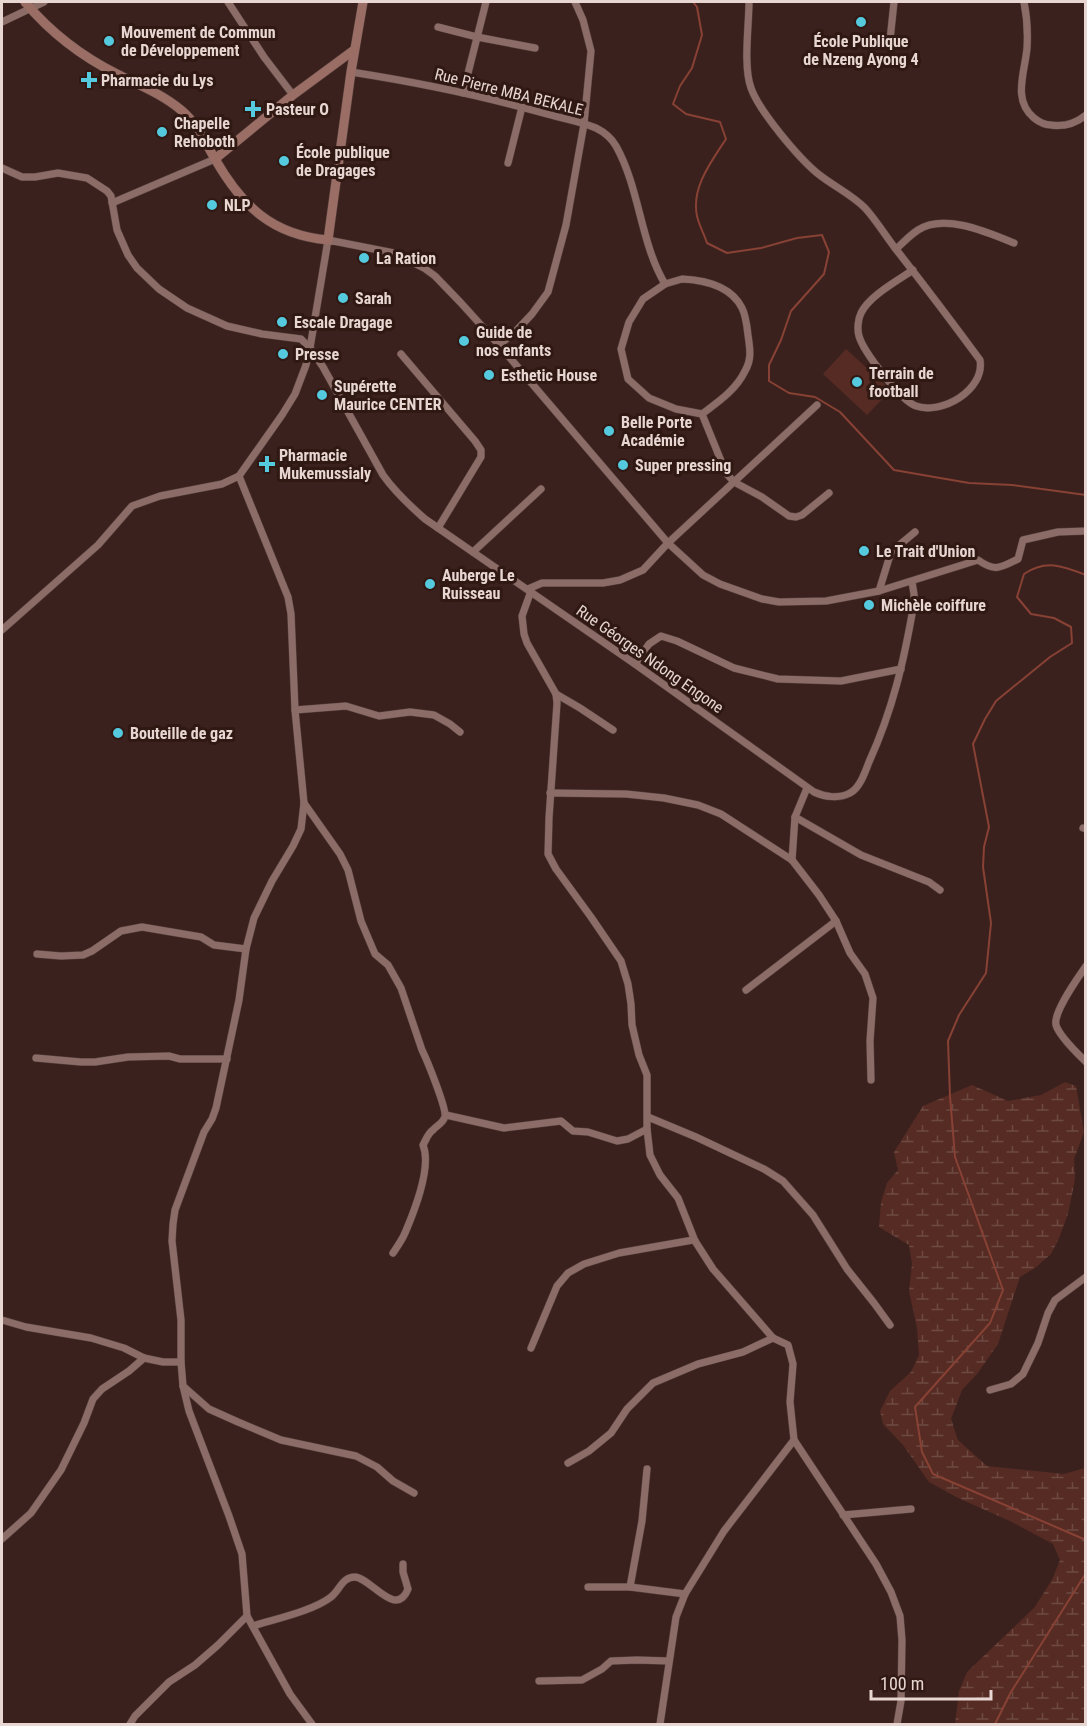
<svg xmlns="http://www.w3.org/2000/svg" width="1087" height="1726" font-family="'Roboto Condensed',sans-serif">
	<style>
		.grass { fill: #552b23 }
		.wetland { fill: url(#wetland-marsh) }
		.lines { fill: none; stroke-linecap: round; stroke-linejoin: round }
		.stream { stroke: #884135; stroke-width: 2 }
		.street-casing { stroke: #543f3c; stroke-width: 8 }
		.secondary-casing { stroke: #543f3c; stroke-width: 10 }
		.street { stroke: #8b6c66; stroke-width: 7 }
		.secondary { stroke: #9a6e65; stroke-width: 9 }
		.poi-dot { fill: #55cadf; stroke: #301813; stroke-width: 2 }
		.labels { text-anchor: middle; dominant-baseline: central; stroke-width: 6; stroke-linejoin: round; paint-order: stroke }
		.poi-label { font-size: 16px; font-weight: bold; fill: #e7d6d2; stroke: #301813; text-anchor: start }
		.street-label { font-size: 16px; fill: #e7d6d2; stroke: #301813 }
	</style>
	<defs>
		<pattern id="wetland-marsh" width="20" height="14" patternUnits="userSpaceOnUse" patternTransform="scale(1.5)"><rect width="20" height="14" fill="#552b23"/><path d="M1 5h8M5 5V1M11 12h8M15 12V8" fill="none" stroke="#6d4942"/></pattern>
	</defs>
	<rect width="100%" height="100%" fill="#3b211d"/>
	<path class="grass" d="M 846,349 L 891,390 L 867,415 L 823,374 Z"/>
	<path class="wetland" d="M 1065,1082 L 1076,1086 L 1084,1132 L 1074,1159 L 1075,1179 L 1068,1214 L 1059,1238 L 1051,1254 L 1035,1268 L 1020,1277 L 998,1344 L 977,1374 L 962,1390 L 951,1419 L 958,1440 L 987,1466 L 1064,1474 L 1085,1468 L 1085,1724 L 955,1724 L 959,1691 L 967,1672 L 1034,1608 L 1052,1580 L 1060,1560 L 1053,1544 L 1012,1522 L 958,1498 L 929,1482 L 903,1445 L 883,1424 L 880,1411 L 890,1391 L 911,1372 L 919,1355 L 917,1328 L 909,1291 L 912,1264 L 909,1245 L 879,1227 L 881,1202 L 887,1183 L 898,1170 L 894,1152 L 923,1106 L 972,1085 L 1008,1101 L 1041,1095 Z"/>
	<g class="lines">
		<g class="stream">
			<path d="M 693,2 L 697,7 L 702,35 L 692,68 L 680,86 L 673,104 L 686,114 L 720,122 L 726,139 C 711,162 691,188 697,216 C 699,225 704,234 707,243 L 727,253 L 761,248 L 797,238 L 822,235 L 829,252 L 824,274 L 791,311 L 781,340 L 769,365 L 769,381 L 789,393 L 815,397 L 840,412 L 894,470 L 969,483 L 1012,485 L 1086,495"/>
			<path d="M 1086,575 C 1063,566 1046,559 1024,574 L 1017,597 L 1031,614 L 1054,618 L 1071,627 L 1072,643 L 1050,657 L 996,701 L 985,719 L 973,744 L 989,827 L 984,847 L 983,867 L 991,923 L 986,973 L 959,1015 L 948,1041 L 950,1096 L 955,1157 L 1003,1290 L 990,1323 L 915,1407 L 922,1452 L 933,1474 L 1086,1540"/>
			<path d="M 995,1724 L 1011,1692 L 1086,1573"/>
		</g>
		<defs>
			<g id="street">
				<path d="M 228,2 L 264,57 L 293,95"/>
				<path d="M 749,2 C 749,25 743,66 751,88 C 759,111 798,157 817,173 C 833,186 851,194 865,208 C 876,220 885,235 895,248 C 924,285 952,322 980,360 C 985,390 942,415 916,406 C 901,401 863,351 859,336 C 857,329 858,319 861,313 C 869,296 897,281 913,270"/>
				<path d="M 1024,2 C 1027,17 1028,32 1027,48 C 1025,72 1012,100 1034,118 C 1039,122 1045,125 1051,125 C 1064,127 1075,124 1086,115"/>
				<path d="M 2,22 L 44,2"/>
				<path d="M 438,27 L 477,37 L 535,48"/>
				<path d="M 890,40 L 894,2"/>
				<path d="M 351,72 C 415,82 480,95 543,113 C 560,118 580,121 596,128 C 604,132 612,139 616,146 C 640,189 640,242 665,284"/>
				<path d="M 463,93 L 486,2"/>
				<path d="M 508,163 L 522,107"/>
				<path d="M 2,168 L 22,177 L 35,177 L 58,173 L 87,178 L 107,191 L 111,196 L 117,230 L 128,255 L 137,268 L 159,289 L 187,308 L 227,326 L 262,334 L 301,339 L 310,348 L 323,367 L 383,475 C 395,492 409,505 425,519 L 635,664 L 814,792 C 825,797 839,799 850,793 C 860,788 865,772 869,762 C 893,709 904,661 914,603 L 914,594 L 912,582"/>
				<path d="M 112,203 L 215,159"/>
				<path d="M 896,249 C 903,243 910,235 918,230 C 944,213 987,232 1014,243"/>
				<path d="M 682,279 C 704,280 731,286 742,308 C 746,316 747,326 748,335 C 750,349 752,359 745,371 C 736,390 718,402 702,414 L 676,409 L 649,398 L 628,379 L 621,349 L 629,322 L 643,299 L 665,284 Z"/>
				<path d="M 499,345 L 515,332 L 532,314 L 548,292 L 566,225 L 584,124 L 591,51 L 583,20 L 575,2"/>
				<path d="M 401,354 L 475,441 L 481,450 L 481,457 L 438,528"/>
				<path d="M 702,414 L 726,473 L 734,482 L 762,497 L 789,516 L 796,517 L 802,515 L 829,493"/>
				<path d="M 239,476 L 288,597 L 291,614 L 295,710 L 304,803 L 301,829 L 293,846 L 272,881 L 254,918 L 246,949 L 239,1000 L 216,1108 L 212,1119 L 204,1132 L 175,1210 L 173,1224 L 172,1241 L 181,1320 L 181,1362 L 183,1386 L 189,1411 L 229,1516 L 242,1554 L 247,1616 L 290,1694 L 312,1724"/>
				<path d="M 473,552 L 541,489"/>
				<path d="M 528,589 L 542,583 L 603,583 L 620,580 L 643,570 L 668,543 L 817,405"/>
				<path d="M 531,591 L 522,616 L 524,634 L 527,643 L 556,694 L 557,703 L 549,818 L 548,854 L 556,869 L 591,917 L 621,961 L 628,984 L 631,1004 L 632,1025 L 639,1055 L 647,1075 L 647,1129 L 650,1155 L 660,1175 L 678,1198 L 695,1241 L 713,1269 L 773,1338 L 788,1345 L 793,1364 L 790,1402 L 794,1440 L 876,1564 L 891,1592 L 900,1616 L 902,1640 L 901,1701 L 897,1724"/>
				<path d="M 879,591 L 891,552 L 915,532"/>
				<path d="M 2,630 L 98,545 L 132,506 L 160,496 L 222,484 L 239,476 L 282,415 L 295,394 L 306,365 L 310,348 L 328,240 L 394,253 L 424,268 L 435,276 L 461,303 L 499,345 L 668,543 L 703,575 L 720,584 L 762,599 L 779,602 L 826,601 L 879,591 L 978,560 C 995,572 1000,568 1018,559 L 1023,540 L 1058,532 L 1086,531"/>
				<path d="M 635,664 L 649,644 L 661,636 L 677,641 L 734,668 L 778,679 L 841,681 L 901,669"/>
				<path d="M 556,694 L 580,708 L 613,730"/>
				<path d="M 295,710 L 346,706 L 379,716 L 410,712 L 434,715 L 450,724 L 460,732"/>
				<path d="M 550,793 L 626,794 L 664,798 L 698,805 L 721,814 L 792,860 L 819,895 L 836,921 L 850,953 L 865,974 L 873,998 L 870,1041 L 871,1080"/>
				<path d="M 304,803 L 340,854 L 348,870 L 361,921 L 375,954 L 388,965 L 401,988 L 422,1050 C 427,1060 446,1107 445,1116 C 444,1123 437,1125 433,1130 C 428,1133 426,1140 423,1145 C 432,1167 414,1212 405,1233 C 402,1240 397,1247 393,1253"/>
				<path d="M 795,817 L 861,855 L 929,882 L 940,890"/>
				<path d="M 1083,828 L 1086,829"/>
				<path d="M 792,860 L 795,817 L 807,788"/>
				<path d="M 37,954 L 61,956 L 83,955 L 92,951 L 121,931 L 142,927 L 201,937 L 214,945 L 246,949"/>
				<path d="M 1086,966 C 1078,978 1053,1012 1056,1025 C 1059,1036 1077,1053 1086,1062"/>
				<path d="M 746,990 L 836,921"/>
				<path d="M 36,1058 L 81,1062 L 95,1062 L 128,1057 L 169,1056 L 180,1059 L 227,1059"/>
				<path d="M 446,1115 L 504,1128 L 561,1121 L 573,1131 L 588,1132 L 617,1141 L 628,1139 L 647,1129"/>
				<path d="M 648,1117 L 696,1137 L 764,1169 L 783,1181 L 813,1215 L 847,1269 L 874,1303 L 890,1325"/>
				<path d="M 2,1320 L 26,1327 L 91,1338 L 124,1348 L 144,1358 L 163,1362 L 181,1362"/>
				<path d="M 531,1348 L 557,1286 L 568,1273 L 584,1264 L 619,1253 L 693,1240 L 695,1241"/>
				<path d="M 183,1386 L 209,1409 L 238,1422 L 281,1440 L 356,1456 L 377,1467 L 393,1481 L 414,1493"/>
				<path d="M 990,1390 L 1011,1384 L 1023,1374 L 1038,1343 L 1048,1313 L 1055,1300 L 1086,1277"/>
				<path d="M 568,1463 L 589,1451 L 611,1433 L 627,1409 L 653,1383 L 698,1364 L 743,1352 L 773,1338"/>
				<path d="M 843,1515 L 911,1509"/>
				<path d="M 2,1539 L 31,1513 L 61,1470 L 84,1423 L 93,1399 L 102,1389 L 129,1371 L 144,1358"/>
				<path d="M 588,1587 L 630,1587 L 685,1594"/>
				<path d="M 630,1587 L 642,1521 L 647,1469"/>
				<path d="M 253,1626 C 275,1619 313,1611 331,1597 C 340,1590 342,1577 355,1577 C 371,1578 396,1619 408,1589 L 403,1572 L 403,1564"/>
				<path d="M 539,1681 L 582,1680 L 602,1669 L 611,1661 L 637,1660 L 669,1661"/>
				<path d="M 130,1724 L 135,1716 L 169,1682 L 195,1665 L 218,1645 L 247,1616"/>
				<path d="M 660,1724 L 676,1617 L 685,1594 L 724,1531 L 794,1440"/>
			</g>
			<g id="secondary">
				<path d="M 25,2 C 51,33 81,56 117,74 C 139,85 162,94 181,110 C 197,123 205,142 215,159 C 242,206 272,235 328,240 L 351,72 L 363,2"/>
				<path d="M 215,159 L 293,95 L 354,50"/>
			</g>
		</defs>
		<use href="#street" class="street-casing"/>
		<use href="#secondary" class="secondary-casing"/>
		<use href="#street" class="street"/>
		<use href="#secondary" class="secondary"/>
	</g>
	<g class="poi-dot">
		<circle cx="861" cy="22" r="6"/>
		<circle cx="109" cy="41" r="6"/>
		<path d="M86 71h6v6h6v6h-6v6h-6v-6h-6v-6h6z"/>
		<path d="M250 100h6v6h6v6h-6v6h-6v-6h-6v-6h6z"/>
		<circle cx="162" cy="132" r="6"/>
		<circle cx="284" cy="161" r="6"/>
		<circle cx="212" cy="205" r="6"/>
		<circle cx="364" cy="258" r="6"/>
		<circle cx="343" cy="298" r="6"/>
		<circle cx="282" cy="322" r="6"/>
		<circle cx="464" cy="341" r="6"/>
		<circle cx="283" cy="354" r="6"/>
		<circle cx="489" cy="375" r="6"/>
		<circle cx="857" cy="382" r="6"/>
		<circle cx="322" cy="395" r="6"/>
		<circle cx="609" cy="431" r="6"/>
		<path d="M264 455h6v6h6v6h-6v6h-6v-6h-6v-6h6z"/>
		<circle cx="623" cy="465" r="6"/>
		<circle cx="864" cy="551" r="6"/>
		<circle cx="430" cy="584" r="6"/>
		<circle cx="869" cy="605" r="6"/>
		<circle cx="118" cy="733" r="6"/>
	</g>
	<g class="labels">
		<g class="poi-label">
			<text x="121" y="32">Mouvement de Commun<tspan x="121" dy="18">de Développement</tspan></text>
			<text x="861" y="41" text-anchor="middle">École Publique<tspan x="861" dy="18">de Nzeng Ayong 4</tspan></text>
			<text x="101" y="80">Pharmacie du Lys</text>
			<text x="266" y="109">Pasteur O</text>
			<text x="174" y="123">Chapelle<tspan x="174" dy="18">Rehoboth</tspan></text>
			<text x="296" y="152">École publique<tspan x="296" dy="18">de Dragages</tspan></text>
			<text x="224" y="205">NLP</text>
			<text x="376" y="258">La Ration</text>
			<text x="355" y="298">Sarah</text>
			<text x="294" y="322">Escale Dragage</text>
			<text x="476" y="332">Guide de<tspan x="476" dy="18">nos enfants</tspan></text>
			<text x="295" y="354">Presse</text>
			<text x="869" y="373">Terrain de<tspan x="869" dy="18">football</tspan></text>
			<text x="501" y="375">Esthetic House</text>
			<text x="334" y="386">Supérette<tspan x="334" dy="18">Maurice CENTER</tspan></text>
			<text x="621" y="422">Belle Porte<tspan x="621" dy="18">Académie</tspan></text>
			<text x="279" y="455">Pharmacie<tspan x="279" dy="18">Mukemussialy</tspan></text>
			<text x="635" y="465">Super pressing</text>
			<text x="876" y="551">Le Trait d'Union</text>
			<text x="442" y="575">Auberge Le<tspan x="442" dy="18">Ruisseau</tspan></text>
			<text x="881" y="605">Michèle coiffure</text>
			<text x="130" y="733">Bouteille de gaz</text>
		</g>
		<g class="street-label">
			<text transform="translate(509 92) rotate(14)">Rue Pierre MBA BEKALE</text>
			<text transform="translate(650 659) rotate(35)">Rue Géorges Ndong Engone</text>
		</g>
	</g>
	<rect width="1087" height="1726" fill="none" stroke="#e7d6d2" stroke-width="6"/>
	<path d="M871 1690v9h120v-9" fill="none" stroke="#e7d6d2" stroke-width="3"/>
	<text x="880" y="1690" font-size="18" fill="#e7d6d2" stroke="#301813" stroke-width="4.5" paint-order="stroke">100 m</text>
</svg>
